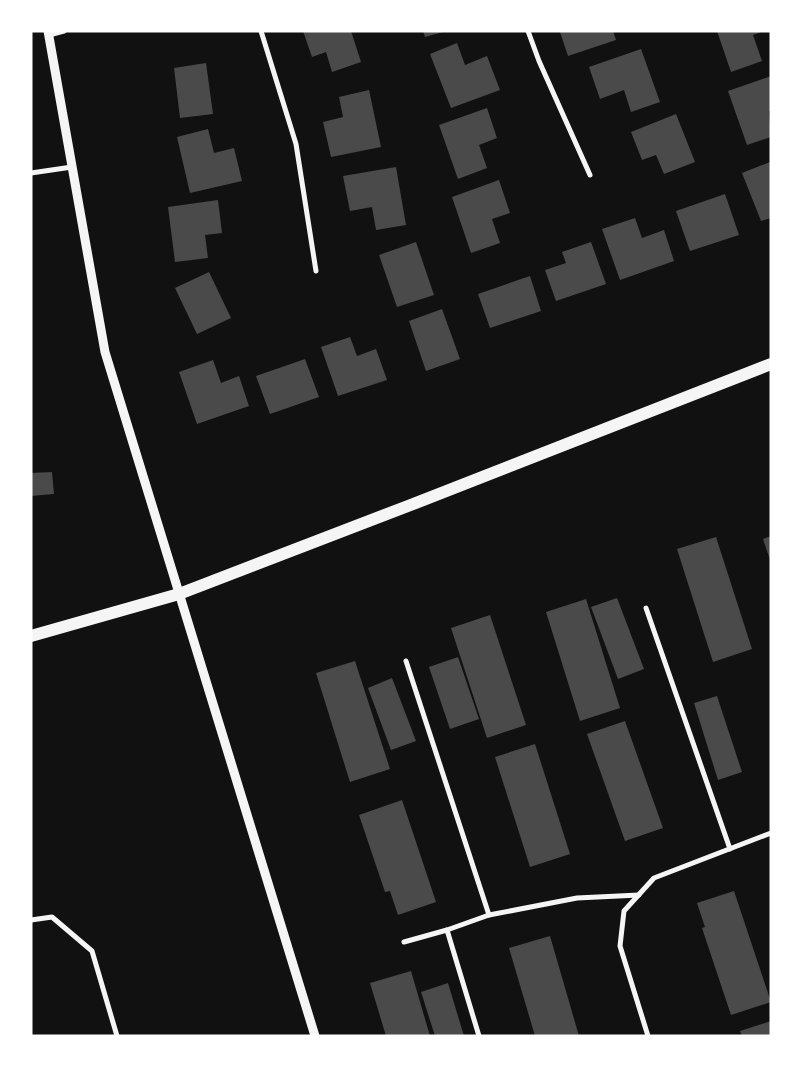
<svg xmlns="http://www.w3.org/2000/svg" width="802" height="1067" font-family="Literata,serif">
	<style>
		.building { fill: #4a4a4a }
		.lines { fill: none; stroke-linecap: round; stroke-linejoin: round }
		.minor { stroke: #f5f5f5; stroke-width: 5 }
		.tertiary { stroke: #f5f5f5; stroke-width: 9 }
		.primary { stroke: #f5f5f5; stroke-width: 12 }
	</style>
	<rect width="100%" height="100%" fill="#111"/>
	<g class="building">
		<path d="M 303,31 L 351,31 L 361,62 L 332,72 L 326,52 L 312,57 Z"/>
		<path d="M 423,31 L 443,31 L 443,32 L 425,37 Z"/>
		<path d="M 613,31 L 616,40 L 568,56 L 560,32 Z"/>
		<path d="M 717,31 L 764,31 L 753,35 L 762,61 L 731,72 Z"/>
		<path d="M 457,43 L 465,65 L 487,56 L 500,90 L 451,108 L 430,54 Z"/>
		<path d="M 641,49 L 660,102 L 631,112 L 624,90 L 600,99 L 589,67 Z"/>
		<path d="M 206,63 L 213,114 L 180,118 L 174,68 Z"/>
		<path d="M 771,76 L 771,111 L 769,111 L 771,137 L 747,145 L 728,91 Z"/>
		<path d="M 369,90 L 381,147 L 331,157 L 323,122 L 343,117 L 339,97 Z"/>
		<path d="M 487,108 L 497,138 L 479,145 L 487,168 L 458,179 L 439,125 Z"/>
		<path d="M 676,114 L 695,162 L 664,174 L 656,155 L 642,160 L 631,132 Z"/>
		<path d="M 208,129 L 214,153 L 234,148 L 242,181 L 190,193 L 177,137 Z"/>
		<path d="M 770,162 L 771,218 L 761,221 L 742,173 Z"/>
		<path d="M 396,167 L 406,225 L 376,230 L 372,207 L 350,211 L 343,176 Z"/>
		<path d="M 499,180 L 510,213 L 492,219 L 500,243 L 471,253 L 452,197 Z"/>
		<path d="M 725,194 L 739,235 L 690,251 L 676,211 Z"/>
		<path d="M 218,200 L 222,233 L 205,235 L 208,258 L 175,262 L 168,207 Z"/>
		<path d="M 635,218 L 642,238 L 664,230 L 674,261 L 620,280 L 602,229 Z"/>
		<path d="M 416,242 L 434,295 L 397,307 L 379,255 Z"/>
		<path d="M 591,242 L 606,284 L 556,301 L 545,270 L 566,263 L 562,252 Z"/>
		<path d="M 209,272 L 231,318 L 197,334 L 175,288 Z"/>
		<path d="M 530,276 L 541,311 L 490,328 L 478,294 Z"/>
		<path d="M 442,309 L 460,359 L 426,371 L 409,321 Z"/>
		<path d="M 350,337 L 357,356 L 376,349 L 387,380 L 338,396 L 321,347 Z"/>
		<path d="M 305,359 L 319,397 L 270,414 L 256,376 Z"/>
		<path d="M 213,360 L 221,383 L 239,376 L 249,406 L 197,424 L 179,372 Z"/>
		<path d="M 52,472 L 54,494 L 31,496 L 31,473 Z"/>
		<path d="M 771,536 L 771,560 L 770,560 L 763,539 Z"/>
		<path d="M 716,537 L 752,649 L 713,662 L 677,549 Z"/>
		<path d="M 617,598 L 644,669 L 618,679 L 591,607 Z"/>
		<path d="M 586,599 L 620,708 L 580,721 L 546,612 Z"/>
		<path d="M 490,615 L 526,725 L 487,738 L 451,628 Z"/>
		<path d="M 458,657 L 479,719 L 450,729 L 429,667 Z"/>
		<path d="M 355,661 L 390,769 L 350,782 L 316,673 Z"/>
		<path d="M 392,678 L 416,741 L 391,750 L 368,688 Z"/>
		<path d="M 717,696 L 742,772 L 718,780 L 694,703 Z"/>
		<path d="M 625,721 L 663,828 L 625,841 L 587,734 Z"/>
		<path d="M 535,744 L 570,854 L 530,867 L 495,757 Z"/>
		<path d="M 402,800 L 436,902 L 398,915 L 390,891 L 385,892 L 359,815 Z"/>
		<path d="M 734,891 L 771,1002 L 731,1015 L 702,928 L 705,927 L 697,903 Z"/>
		<path d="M 550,936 L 579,1036 L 535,1036 L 509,948 Z"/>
		<path d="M 411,971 L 430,1036 L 386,1036 L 370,983 Z"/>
		<path d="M 448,983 L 464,1036 L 435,1036 L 421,992 Z"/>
		<path d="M 771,1021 L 771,1036 L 742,1036 L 740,1031 Z"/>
	</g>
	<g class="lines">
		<g class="minor">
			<path d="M 261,31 L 296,144 L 316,271"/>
			<path d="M 528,31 L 539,61 L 590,175"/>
			<path d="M 49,35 L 64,31"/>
			<path d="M 31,173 L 72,167"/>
			<path d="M 646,608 L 730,849"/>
			<path d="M 406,661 L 489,915"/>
			<path d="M 31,920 L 52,917 L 92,951 L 117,1036"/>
			<path d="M 447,930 L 479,1036"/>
			<path d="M 404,942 L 447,930 L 489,915 L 577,898 L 639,895"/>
			<path d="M 648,1036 L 620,946 L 624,911 L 654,878 L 771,833"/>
		</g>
		<path class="tertiary" d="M 48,31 L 105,352 L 315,1036"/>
		<path class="primary" d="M 31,636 L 179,594 L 408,506 L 771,364"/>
	</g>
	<rect width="802" height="1067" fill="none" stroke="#ffffff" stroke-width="65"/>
</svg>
